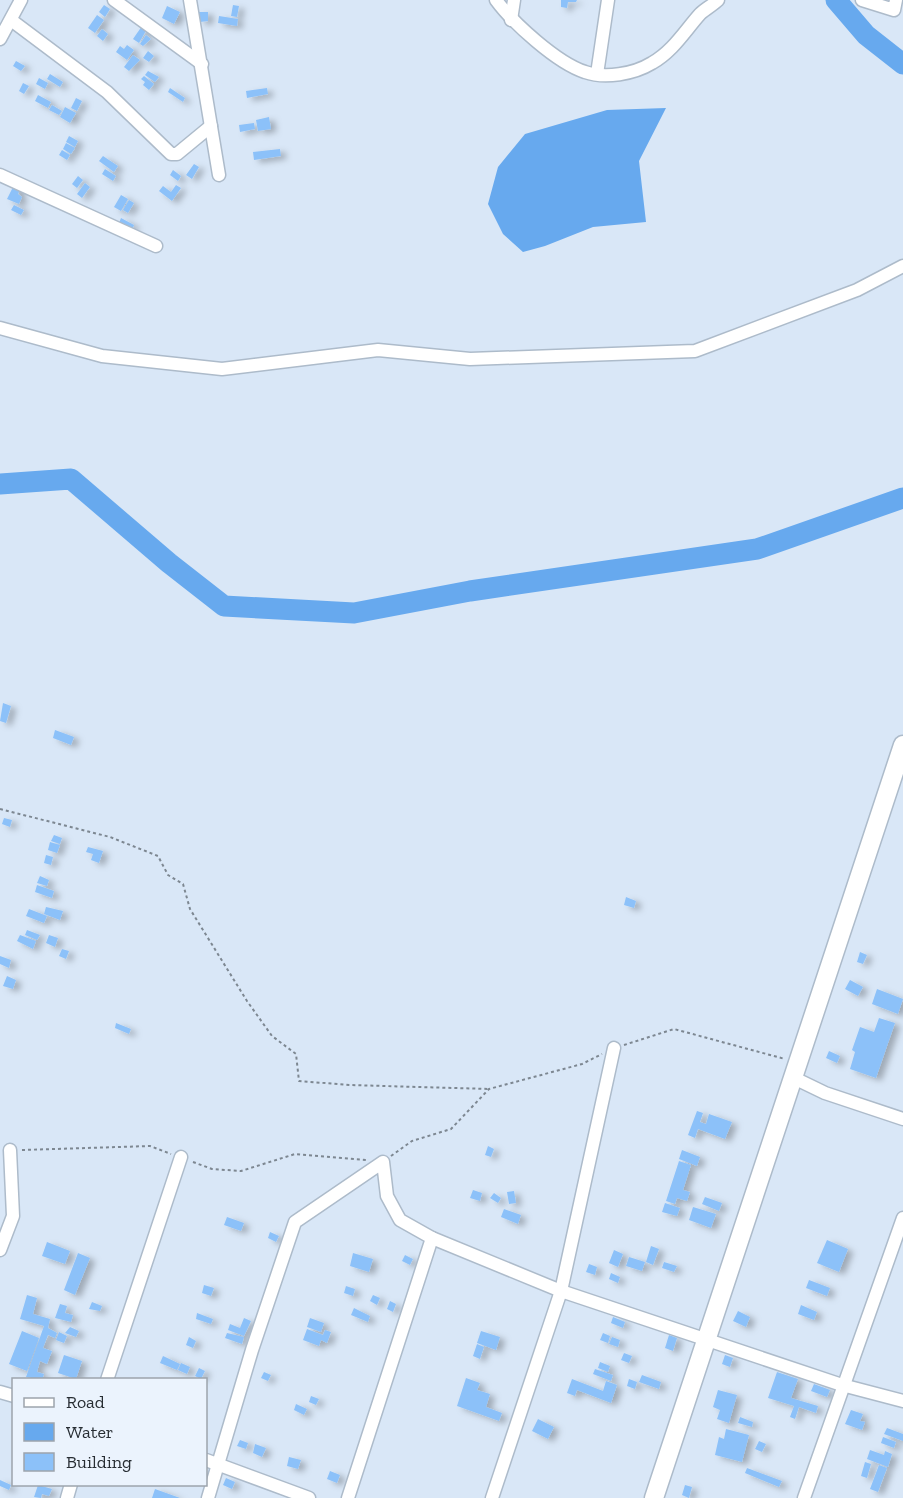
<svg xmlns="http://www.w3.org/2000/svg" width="903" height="1498" font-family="'Zilla Slab',serif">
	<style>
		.water { fill: #67a9ee }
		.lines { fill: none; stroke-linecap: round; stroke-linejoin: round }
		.river { stroke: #67a9ee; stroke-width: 21 }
		.building { fill: #8cc1f9; filter: url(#shadow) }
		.street-casing { stroke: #adbbca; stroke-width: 15 }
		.secondary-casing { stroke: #adbbca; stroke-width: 21 }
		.path { stroke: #7d8791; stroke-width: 2; stroke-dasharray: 3 3; stroke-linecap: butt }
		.street { stroke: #fff; stroke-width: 12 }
		.secondary { stroke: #fff; stroke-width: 18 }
	</style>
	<defs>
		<filter id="shadow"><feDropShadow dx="5.5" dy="3" stdDeviation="3" flood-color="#0004"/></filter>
	</defs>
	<rect width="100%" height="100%" fill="#d9e7f7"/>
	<path class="water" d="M 666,108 L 639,161 L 646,222 L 593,227 L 545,246 L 523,252 L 503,234 L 488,204 L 498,167 L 525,134 L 607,110 Z"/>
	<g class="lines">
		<g class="river">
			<path d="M 836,0 L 866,35 L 903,64"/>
			<path d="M 0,484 L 71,479 L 169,563 L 224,606 L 354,613 L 470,591 L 757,549 L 903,498"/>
		</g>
	</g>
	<g class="building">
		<path d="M 561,0 L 577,0 L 576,2 L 568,2 L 567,8 L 561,7 Z"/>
		<path d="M 104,5 L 110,9 L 105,17 L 99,12 Z"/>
		<path d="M 233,5 L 239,6 L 237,17 L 231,16 Z"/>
		<path d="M 167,6 L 180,12 L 174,24 L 162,18 Z"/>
		<path d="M 199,12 L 208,12 L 208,21 L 200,22 Z"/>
		<path d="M 97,15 L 104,20 L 95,33 L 88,28 Z"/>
		<path d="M 219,16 L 238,19 L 237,26 L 218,23 Z"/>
		<path d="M 142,26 L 147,29 L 139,43 L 133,39 Z"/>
		<path d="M 102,29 L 108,34 L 103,41 L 97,36 Z"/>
		<path d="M 146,35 L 151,39 L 143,46 L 140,44 Z"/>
		<path d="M 127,45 L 134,50 L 127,60 L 116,52 L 120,46 L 124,49 Z"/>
		<path d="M 148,51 L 154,56 L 149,62 L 143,58 Z"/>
		<path d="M 133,55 L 140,60 L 129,71 L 124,67 Z"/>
		<path d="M 16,61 L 25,66 L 21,71 L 13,66 Z"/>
		<path d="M 148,71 L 159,77 L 155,82 L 145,75 Z"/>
		<path d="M 50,74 L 63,82 L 60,87 L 47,79 Z"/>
		<path d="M 144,76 L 154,84 L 149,90 L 143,85 L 145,82 L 141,79 Z"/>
		<path d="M 39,78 L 48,83 L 45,89 L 36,84 Z"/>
		<path d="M 23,83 L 29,86 L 24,94 L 19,91 Z"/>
		<path d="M 170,88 L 185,98 L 183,102 L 168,92 Z"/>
		<path d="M 267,88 L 268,94 L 247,98 L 246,91 Z"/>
		<path d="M 38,95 L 51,102 L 48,108 L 35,101 Z"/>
		<path d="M 76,98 L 82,101 L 77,111 L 71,108 Z"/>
		<path d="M 52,105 L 62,111 L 59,115 L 49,110 Z"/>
		<path d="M 65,107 L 76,113 L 70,123 L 60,117 Z"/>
		<path d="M 269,117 L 271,129 L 258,131 L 256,120 Z"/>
		<path d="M 254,123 L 255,129 L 240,132 L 239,125 Z"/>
		<path d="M 69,136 L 78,141 L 75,147 L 66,142 Z"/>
		<path d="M 66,143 L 75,148 L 71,154 L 63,149 Z"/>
		<path d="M 280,149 L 281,156 L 254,160 L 253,152 Z"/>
		<path d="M 62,150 L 70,155 L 67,160 L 59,155 Z"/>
		<path d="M 103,156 L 118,166 L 114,172 L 99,161 Z"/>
		<path d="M 194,164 L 199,167 L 192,179 L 186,175 Z"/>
		<path d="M 105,169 L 116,176 L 113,181 L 102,174 Z"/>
		<path d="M 173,170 L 181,176 L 178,181 L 170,175 Z"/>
		<path d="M 78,176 L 83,180 L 77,188 L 72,184 Z"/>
		<path d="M 15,183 L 22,186 L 18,194 L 22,197 L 19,204 L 7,199 Z"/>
		<path d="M 85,183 L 90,187 L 82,198 L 77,194 Z"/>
		<path d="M 176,185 L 181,188 L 172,201 L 159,191 L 163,186 L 171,192 Z"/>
		<path d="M 121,195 L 128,199 L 121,211 L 114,207 Z"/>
		<path d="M 129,200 L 134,203 L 128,213 L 123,210 Z"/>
		<path d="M 14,205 L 24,210 L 21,215 L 11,210 Z"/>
		<path d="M 121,218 L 134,225 L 132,230 L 119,223 Z"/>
		<path d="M 3,703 L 11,706 L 6,723 L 0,721 Z"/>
		<path d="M 55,730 L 74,737 L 71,745 L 53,738 Z"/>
		<path d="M 4,818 L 12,820 L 10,827 L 2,824 Z"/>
		<path d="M 54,835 L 62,838 L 60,844 L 51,841 Z"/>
		<path d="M 50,842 L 60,845 L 57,853 L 48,850 Z"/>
		<path d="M 88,847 L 103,851 L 99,863 L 91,860 L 93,854 L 86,852 Z"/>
		<path d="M 46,855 L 53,857 L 51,865 L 44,863 Z"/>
		<path d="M 40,876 L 49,880 L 47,886 L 37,883 Z"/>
		<path d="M 37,885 L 54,891 L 52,898 L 35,892 Z"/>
		<path d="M 626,897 L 636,901 L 634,908 L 624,905 Z"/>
		<path d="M 46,907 L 63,911 L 60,920 L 44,914 Z"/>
		<path d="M 29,909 L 47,916 L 44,923 L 26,916 Z"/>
		<path d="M 27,930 L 40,935 L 37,940 L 25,935 Z"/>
		<path d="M 20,935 L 36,941 L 33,949 L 17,941 Z"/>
		<path d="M 49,935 L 58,938 L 55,947 L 46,943 Z"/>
		<path d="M 62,949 L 69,951 L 66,959 L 59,956 Z"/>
		<path d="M 860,952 L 867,955 L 863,964 L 857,962 Z"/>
		<path d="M 0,956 L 11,960 L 9,968 L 0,964 Z"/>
		<path d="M 7,976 L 16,980 L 13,989 L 3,986 Z"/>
		<path d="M 850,980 L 863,987 L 858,996 L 845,989 Z"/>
		<path d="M 877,989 L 903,999 L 898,1014 L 872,1004 Z"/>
		<path d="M 879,1018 L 895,1023 L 876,1078 L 850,1069 L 855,1052 L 852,1050 L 860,1027 L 874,1032 Z"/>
		<path d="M 116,1023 L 131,1029 L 129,1034 L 115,1028 Z"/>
		<path d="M 829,1051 L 840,1056 L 837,1063 L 826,1058 Z"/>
		<path d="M 697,1111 L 703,1113 L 700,1122 L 706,1124 L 709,1114 L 732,1122 L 725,1139 L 698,1129 L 695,1138 L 688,1135 Z"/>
		<path d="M 488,1146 L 494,1149 L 491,1157 L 485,1155 Z"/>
		<path d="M 682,1150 L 700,1157 L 697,1166 L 679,1159 Z"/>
		<path d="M 679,1161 L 691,1165 L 683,1190 L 690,1192 L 687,1201 L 677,1198 L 675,1204 L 666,1201 Z"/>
		<path d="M 473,1190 L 482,1193 L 480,1201 L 470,1198 Z"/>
		<path d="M 514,1191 L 516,1203 L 509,1204 L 507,1192 Z"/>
		<path d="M 494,1193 L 501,1198 L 498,1203 L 490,1198 Z"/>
		<path d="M 705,1197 L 722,1203 L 719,1211 L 702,1204 Z"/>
		<path d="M 665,1203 L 680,1208 L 677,1216 L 662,1212 Z"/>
		<path d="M 693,1207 L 716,1214 L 711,1228 L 689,1220 Z"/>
		<path d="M 504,1209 L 521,1215 L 518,1224 L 501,1217 Z"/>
		<path d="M 227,1217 L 244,1223 L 241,1231 L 224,1225 Z"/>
		<path d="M 270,1232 L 279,1236 L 276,1242 L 268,1238 Z"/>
		<path d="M 827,1240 L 848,1249 L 839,1272 L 817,1263 Z"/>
		<path d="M 47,1242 L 70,1251 L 65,1264 L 42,1256 Z"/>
		<path d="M 651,1246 L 659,1249 L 653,1265 L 646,1262 Z"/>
		<path d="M 614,1250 L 623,1254 L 618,1267 L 609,1263 Z"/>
		<path d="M 78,1253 L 90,1258 L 75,1295 L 64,1290 Z"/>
		<path d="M 353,1253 L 373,1259 L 369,1272 L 350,1266 Z"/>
		<path d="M 405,1255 L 413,1259 L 410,1265 L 402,1261 Z"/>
		<path d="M 629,1257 L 645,1262 L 642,1271 L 626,1266 Z"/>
		<path d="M 664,1262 L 677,1266 L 674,1272 L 662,1268 Z"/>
		<path d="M 589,1264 L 597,1267 L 595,1275 L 586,1272 Z"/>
		<path d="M 611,1273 L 620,1277 L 618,1283 L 609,1279 Z"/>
		<path d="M 809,1280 L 830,1288 L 827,1296 L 806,1288 Z"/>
		<path d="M 204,1285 L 214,1288 L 211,1296 L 202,1293 Z"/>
		<path d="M 346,1286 L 355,1289 L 353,1296 L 344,1293 Z"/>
		<path d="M 27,1295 L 37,1298 L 33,1314 L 50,1319 L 48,1328 L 57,1333 L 55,1338 L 48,1335 L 43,1348 L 52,1351 L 47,1364 L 40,1361 L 37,1372 L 44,1374 L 42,1380 L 26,1377 L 44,1326 L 20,1319 Z"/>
		<path d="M 373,1295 L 380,1298 L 377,1305 L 370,1301 Z"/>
		<path d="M 390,1301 L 396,1304 L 393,1312 L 387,1309 Z"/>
		<path d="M 92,1302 L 102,1306 L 100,1311 L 89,1309 Z"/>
		<path d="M 60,1304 L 67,1306 L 65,1313 L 73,1315 L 71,1322 L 55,1318 Z"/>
		<path d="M 801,1305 L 817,1312 L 814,1320 L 798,1314 Z"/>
		<path d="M 354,1308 L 370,1316 L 368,1322 L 351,1315 Z"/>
		<path d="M 738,1311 L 750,1317 L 746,1327 L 733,1321 Z"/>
		<path d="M 197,1313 L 213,1319 L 211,1324 L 196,1319 Z"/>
		<path d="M 613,1317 L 625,1322 L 623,1328 L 611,1323 Z"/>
		<path d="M 244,1318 L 251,1321 L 244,1336 L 228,1330 L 230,1324 L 240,1328 Z"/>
		<path d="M 310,1318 L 324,1323 L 321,1332 L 307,1327 Z"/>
		<path d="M 70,1327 L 79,1331 L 76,1337 L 65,1333 Z"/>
		<path d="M 307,1329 L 323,1335 L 325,1330 L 331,1332 L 327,1343 L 321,1340 L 319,1346 L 303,1340 Z"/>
		<path d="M 22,1331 L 39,1338 L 27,1371 L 9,1364 Z"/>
		<path d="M 481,1331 L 500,1337 L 496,1350 L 477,1343 Z"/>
		<path d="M 59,1332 L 67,1336 L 64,1343 L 56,1340 Z"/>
		<path d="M 227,1333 L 244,1337 L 242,1344 L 225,1338 Z"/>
		<path d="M 603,1333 L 610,1336 L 608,1343 L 600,1340 Z"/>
		<path d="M 669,1335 L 677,1338 L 673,1351 L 665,1348 Z"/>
		<path d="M 189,1337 L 196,1341 L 193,1348 L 186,1345 Z"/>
		<path d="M 612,1337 L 620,1340 L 618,1347 L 609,1344 Z"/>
		<path d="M 477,1344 L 484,1347 L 480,1359 L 473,1356 Z"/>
		<path d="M 624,1353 L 632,1356 L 629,1363 L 621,1360 Z"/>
		<path d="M 64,1355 L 82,1361 L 76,1379 L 58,1373 Z"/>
		<path d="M 725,1355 L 733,1358 L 730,1367 L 722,1364 Z"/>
		<path d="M 163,1356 L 180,1364 L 177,1370 L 160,1363 Z"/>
		<path d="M 600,1362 L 610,1366 L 608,1372 L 598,1368 Z"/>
		<path d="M 181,1363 L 190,1367 L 187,1374 L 178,1370 Z"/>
		<path d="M 199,1368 L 205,1371 L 201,1379 L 195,1376 Z"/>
		<path d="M 595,1369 L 613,1375 L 611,1381 L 593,1374 Z"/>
		<path d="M 264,1372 L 271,1375 L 268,1381 L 261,1378 Z"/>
		<path d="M 777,1372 L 798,1379 L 791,1398 L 818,1406 L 816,1413 L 799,1407 L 795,1419 L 790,1417 L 794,1406 L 768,1398 Z"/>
		<path d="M 642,1375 L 661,1382 L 659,1389 L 639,1382 Z"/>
		<path d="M 466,1378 L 480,1383 L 477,1390 L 490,1394 L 486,1407 L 502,1413 L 499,1421 L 457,1406 Z"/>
		<path d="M 572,1379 L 603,1391 L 606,1381 L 617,1385 L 611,1403 L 577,1390 L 575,1396 L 567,1393 Z"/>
		<path d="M 629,1379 L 637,1382 L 635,1389 L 627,1386 Z"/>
		<path d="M 814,1384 L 830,1390 L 827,1397 L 811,1391 Z"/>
		<path d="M 718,1390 L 737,1395 L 729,1423 L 717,1419 L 720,1410 L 713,1407 Z"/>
		<path d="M 311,1396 L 319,1399 L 316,1405 L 309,1402 Z"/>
		<path d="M 296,1404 L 307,1409 L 304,1415 L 294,1410 Z"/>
		<path d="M 851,1410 L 863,1414 L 860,1421 L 865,1422 L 862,1430 L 845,1424 Z"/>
		<path d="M 740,1417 L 753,1422 L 752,1427 L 738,1423 Z"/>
		<path d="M 538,1419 L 554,1427 L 548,1439 L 532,1431 Z"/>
		<path d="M 887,1428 L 903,1434 L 903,1441 L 884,1434 Z"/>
		<path d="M 726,1429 L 749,1435 L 742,1462 L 715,1455 L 719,1437 L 724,1439 Z"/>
		<path d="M 883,1437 L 896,1442 L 894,1448 L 881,1443 Z"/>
		<path d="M 240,1440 L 248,1443 L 246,1449 L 237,1446 Z"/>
		<path d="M 759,1441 L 766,1444 L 762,1452 L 755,1449 Z"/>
		<path d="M 255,1444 L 266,1448 L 262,1457 L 253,1453 Z"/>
		<path d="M 870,1450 L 884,1455 L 885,1451 L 892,1454 L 888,1467 L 867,1459 Z"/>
		<path d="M 289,1457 L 301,1460 L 298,1469 L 287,1466 Z"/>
		<path d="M 865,1462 L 871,1464 L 867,1478 L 861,1476 Z"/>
		<path d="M 879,1465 L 887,1468 L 878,1492 L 870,1489 Z"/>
		<path d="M 747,1468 L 782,1481 L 779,1487 L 745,1473 Z"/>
		<path d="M 330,1471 L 340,1475 L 337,1483 L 327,1479 Z"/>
		<path d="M 226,1478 L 235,1482 L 232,1489 L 223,1485 Z"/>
		<path d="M 0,1480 L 11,1485 L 9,1490 L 0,1486 Z"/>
		<path d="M 38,1485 L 52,1489 L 49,1496 L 42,1494 L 41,1498 L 34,1497 Z"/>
		<path d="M 685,1485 L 692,1487 L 689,1498 L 682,1495 Z"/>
		<path d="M 155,1489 L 180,1498 L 152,1498 Z"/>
	</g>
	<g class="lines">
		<defs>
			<g id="street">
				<path d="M 114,0 L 202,64"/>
				<path d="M 190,0 L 219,175"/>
				<path d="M 496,0 C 513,23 557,63 585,72 C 605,79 634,74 652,63 C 673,51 684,32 700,14 C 705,9 713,5 718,0"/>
				<path d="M 862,0 L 894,10 L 896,0"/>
				<path d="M 11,20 L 107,92 L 171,154 L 177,154 L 211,126"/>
				<path d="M 511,20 L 514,0"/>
				<path d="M 0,39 L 21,0"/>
				<path d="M 597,74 L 608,0"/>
				<path d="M 0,175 L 156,246"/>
				<path d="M 0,328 L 102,356 L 222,369 L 378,350 L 470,359 L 695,351 L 857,290 L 903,266"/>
				<path d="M 794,1078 L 825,1093 L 903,1119"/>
				<path d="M 432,1238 L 561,1291 L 842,1385 L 903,1401"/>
				<path d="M 0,1250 L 13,1216 L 10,1150"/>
				<path d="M 107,1380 L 181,1157"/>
				<path d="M 0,1392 L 14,1396"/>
				<path d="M 206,1460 L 309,1498"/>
				<path d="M 67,1498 L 71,1484"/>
				<path d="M 208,1498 L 252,1350 L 295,1222 L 383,1162 L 387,1196 L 400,1220 L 432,1238 L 348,1498"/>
				<path d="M 492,1498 L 561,1291 L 614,1048"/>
				<path d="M 804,1498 L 903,1218"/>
			</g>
			<path id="secondary" d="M 654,1498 L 903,745"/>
		</defs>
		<use href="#street" class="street-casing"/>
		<use href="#secondary" class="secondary-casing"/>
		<g class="path">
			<path d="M 0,809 L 110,837 L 158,856 L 168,875 L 183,884 L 190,909 L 247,1001 L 272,1036 L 296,1054 L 299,1081 L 349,1085 L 489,1089"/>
			<path d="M 624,1045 L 674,1029 L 785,1059"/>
			<path d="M 22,1150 L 150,1146 L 171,1154"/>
			<path d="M 391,1156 L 412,1141 L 451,1129 L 489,1089 L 582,1064 L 602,1054"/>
			<path d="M 193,1162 L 212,1169 L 241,1171 L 295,1154 L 366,1160"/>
		</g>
		<use href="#street" class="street"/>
		<use href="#secondary" class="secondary"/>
	</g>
	<rect x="12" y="1378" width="195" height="108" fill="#ebf3fd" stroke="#9da4ac" stroke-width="1.5"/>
	<rect x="24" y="1398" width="30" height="9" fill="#ffffff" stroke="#9da4ac" stroke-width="1.5"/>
	<text x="66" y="1408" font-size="18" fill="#272d33">Road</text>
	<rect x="24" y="1423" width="30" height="18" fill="#67a9ee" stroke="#9da4ac" stroke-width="1.5"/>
	<text x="66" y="1438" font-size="18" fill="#272d33">Water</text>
	<rect x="24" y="1453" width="30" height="18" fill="#8cc1f9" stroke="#9da4ac" stroke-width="1.5"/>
	<text x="66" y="1468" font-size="18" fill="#272d33">Building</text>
</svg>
